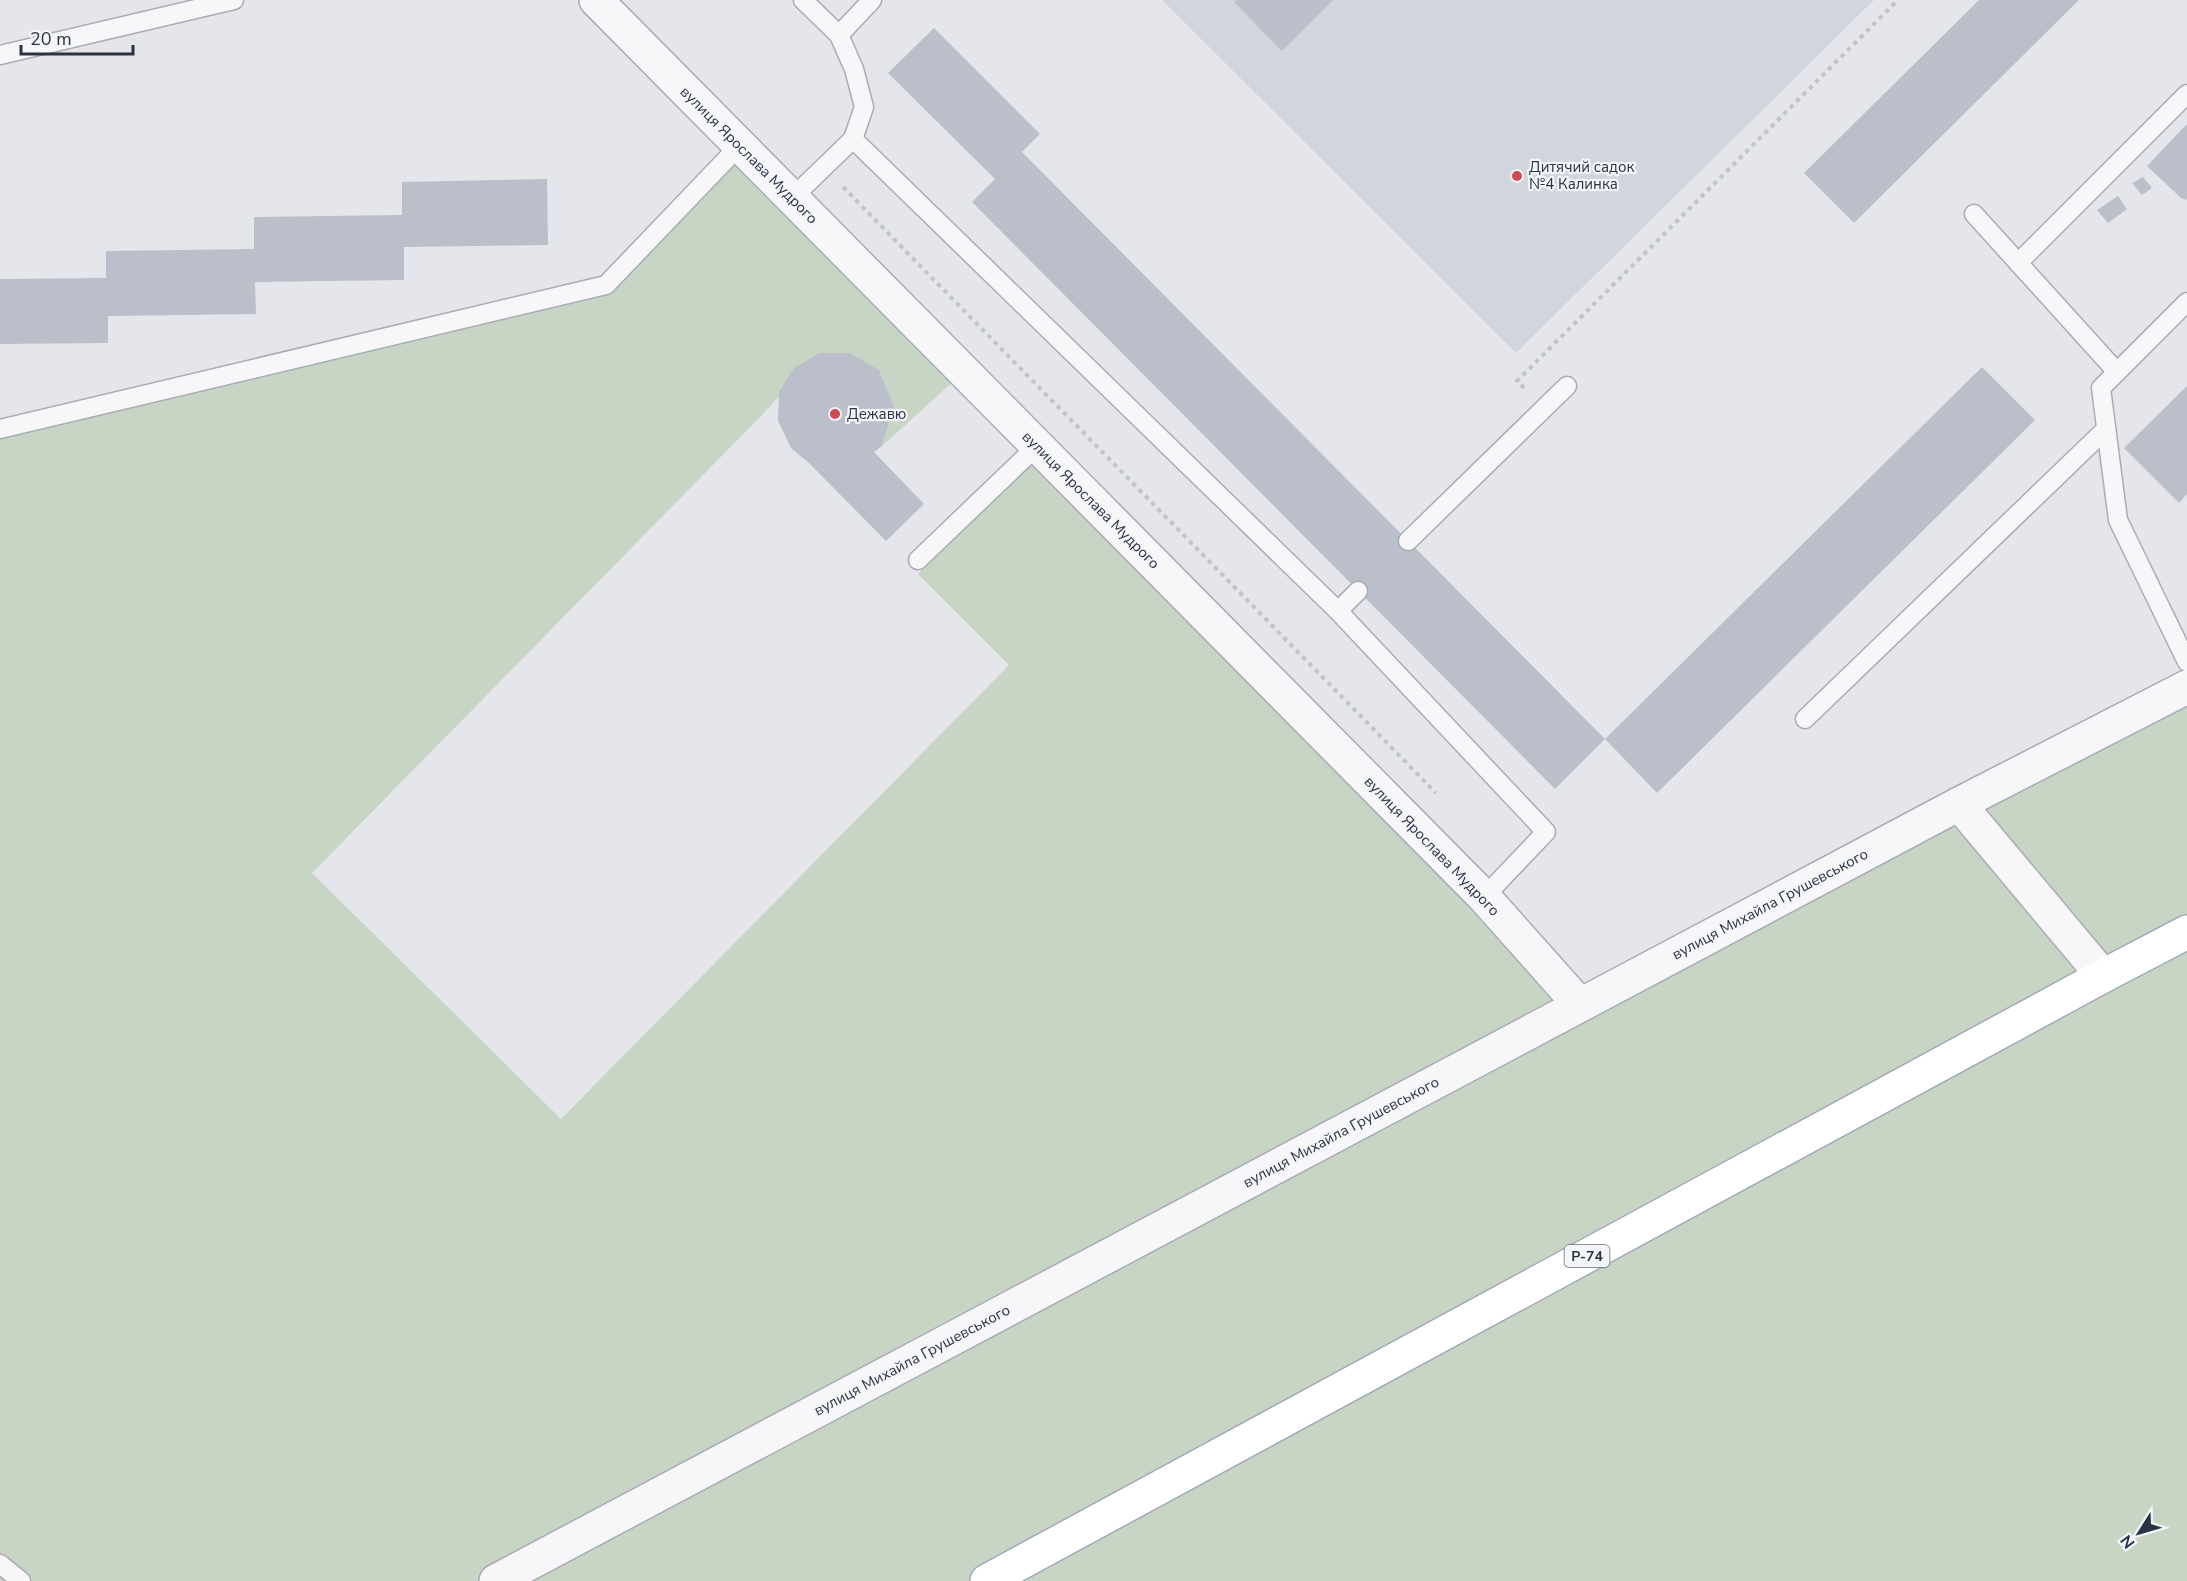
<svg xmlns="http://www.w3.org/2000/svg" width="2187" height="1581" font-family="'Nunito Sans',sans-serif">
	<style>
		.built { fill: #d2d5dd }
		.green { fill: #c8d5c5 }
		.building { fill: #bbbfc9 }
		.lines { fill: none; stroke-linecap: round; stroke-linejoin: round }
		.service-casing { stroke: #a9acb6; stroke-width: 21 }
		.minor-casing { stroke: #a9acb6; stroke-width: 36 }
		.primary-casing { stroke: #a3a9b7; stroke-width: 36 }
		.path { stroke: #c2c4cb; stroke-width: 4; stroke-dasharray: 4.5 4.5; stroke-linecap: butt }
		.service { stroke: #f7f7fa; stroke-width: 18 }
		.minor { stroke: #f7f7fa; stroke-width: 33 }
		.primary { stroke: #fff; stroke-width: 33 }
		.poi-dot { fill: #ce4b53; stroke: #f4f5f9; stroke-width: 2 }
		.labels { text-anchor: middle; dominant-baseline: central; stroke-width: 4.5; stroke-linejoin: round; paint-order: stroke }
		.shield { fill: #f4f5f9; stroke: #676c7a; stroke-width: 1.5 }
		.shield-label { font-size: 14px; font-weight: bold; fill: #2b3244 }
		.street-label { font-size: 15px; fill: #2b3244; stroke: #f4f5f9 }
		.poi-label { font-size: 15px; fill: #2b3244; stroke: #f4f5f9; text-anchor: start }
	</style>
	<rect width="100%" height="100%" fill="#e4e6eb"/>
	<path class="built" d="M 1162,0 L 1874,0 L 1516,353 Z"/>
	<path class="green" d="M 740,145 L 964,372 L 882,446 L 894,406 L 879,370 L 850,353 L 819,353 L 759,418 L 312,873 L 561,1119 L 1009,665 L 918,574 L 1037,446 L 1580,1005 L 2187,687 L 2187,1581 L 0,1581 L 0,429 L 606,285 Z"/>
	<g class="building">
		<path d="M 1236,0 L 1333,0 L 1282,51 L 1234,2 Z"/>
		<path d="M 1979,0 L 2079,0 L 1854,223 L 1804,173 Z"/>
		<path d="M 934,28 L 1040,134 L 1022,152 L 1605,739 L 1555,789 L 972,202 L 995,179 L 888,73 Z"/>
		<path d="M 2187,124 L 2187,200 L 2181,198 L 2147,166 Z"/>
		<path d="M 2143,177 L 2152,188 L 2142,195 L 2132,183 Z"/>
		<path d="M 547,179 L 548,245 L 404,247 L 404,280 L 255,282 L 256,314 L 108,316 L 108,343 L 0,344 L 0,279 L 106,278 L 106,251 L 254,249 L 254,217 L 402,215 L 402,182 Z"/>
		<path d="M 2118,196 L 2127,209 L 2108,223 L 2097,210 Z"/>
		<path d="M 819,353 L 850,353 L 879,370 L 894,406 L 882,446 L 874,452 L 924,504 L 886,541 L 810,464 L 791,448 L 778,421 L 779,392 L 794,368 Z"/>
		<path d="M 1982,367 L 2035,420 L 1657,793 L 1605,739 Z"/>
		<path d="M 2187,386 L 2187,494 L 2179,503 L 2124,448 Z"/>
	</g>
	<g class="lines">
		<defs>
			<g id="service">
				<path d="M 839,35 L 872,0"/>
				<path d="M 0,55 L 234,0"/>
				<path d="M 853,139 L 1338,611 L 1546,832 L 1484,897"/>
				<path d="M 792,198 L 853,139 L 864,107 L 854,69 L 839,35 L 803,0"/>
				<path d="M 1974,214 L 2117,372"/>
				<path d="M 2018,263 L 2187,94"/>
				<path d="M 2187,302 L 2101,388 L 2118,520 L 2187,662"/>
				<path d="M 0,429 L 606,285 L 740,145"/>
				<path d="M 1408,541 L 1567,386"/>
				<path d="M 918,560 L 1037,446"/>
				<path d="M 1338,611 L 1358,591"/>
				<path d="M 1805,719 L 2106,429"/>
				<path d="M 0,1564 L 21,1581"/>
			</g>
			<g id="minor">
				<path d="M 596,0 L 1484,897 L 1580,1005"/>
				<path d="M 1959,804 L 2103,976"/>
				<path d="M 496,1581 L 1959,804 L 2187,687"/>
			</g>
			<path id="primary" d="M 987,1581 L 2103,976 L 2187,932"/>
		</defs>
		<use href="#service" class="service-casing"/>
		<use href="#minor" class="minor-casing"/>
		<use href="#primary" class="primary-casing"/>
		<g class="path">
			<path d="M 843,187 L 1436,793"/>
			<path d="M 1524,388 L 1517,381 L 1898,0"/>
		</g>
		<use href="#service" class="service"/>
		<use href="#minor" class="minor"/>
		<use href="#primary" class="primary"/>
	</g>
	<g class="poi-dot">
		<circle cx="1517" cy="176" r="6"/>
		<circle cx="835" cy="414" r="6"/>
	</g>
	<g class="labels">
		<rect class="shield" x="1564.5" y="1245" width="45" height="22" rx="4.5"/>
		<g class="shield-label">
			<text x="1587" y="1256">Р-74</text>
		</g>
		<g class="street-label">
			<text transform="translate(749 155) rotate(45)">вулиця Ярослава Мудрого</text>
			<text transform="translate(1091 500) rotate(45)">вулиця Ярослава Мудрого</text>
			<text transform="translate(1432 846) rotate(46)">вулиця Ярослава Мудрого</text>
			<text transform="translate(1770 904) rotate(-28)">вулиця Михайла Грушевського</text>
			<text transform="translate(1341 1132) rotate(-28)">вулиця Михайла Грушевського</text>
			<text transform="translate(912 1360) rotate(-28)">вулиця Михайла Грушевського</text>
		</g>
		<g class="poi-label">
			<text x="1529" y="167">Дитячий садок<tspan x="1529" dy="17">№4 Калинка</tspan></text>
			<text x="847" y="414">Дежавю</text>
		</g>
	</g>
	<g transform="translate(2139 1533) rotate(233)" stroke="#f4f5f9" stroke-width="4.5" paint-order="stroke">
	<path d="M0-4.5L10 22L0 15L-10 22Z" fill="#2b3244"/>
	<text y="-9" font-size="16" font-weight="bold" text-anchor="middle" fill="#2b3244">N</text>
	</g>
	<path d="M21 45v9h112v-9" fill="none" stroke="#2b3244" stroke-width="3"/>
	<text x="30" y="45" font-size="18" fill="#2b3244" stroke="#f4f5f9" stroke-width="4.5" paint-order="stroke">20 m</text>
</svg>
